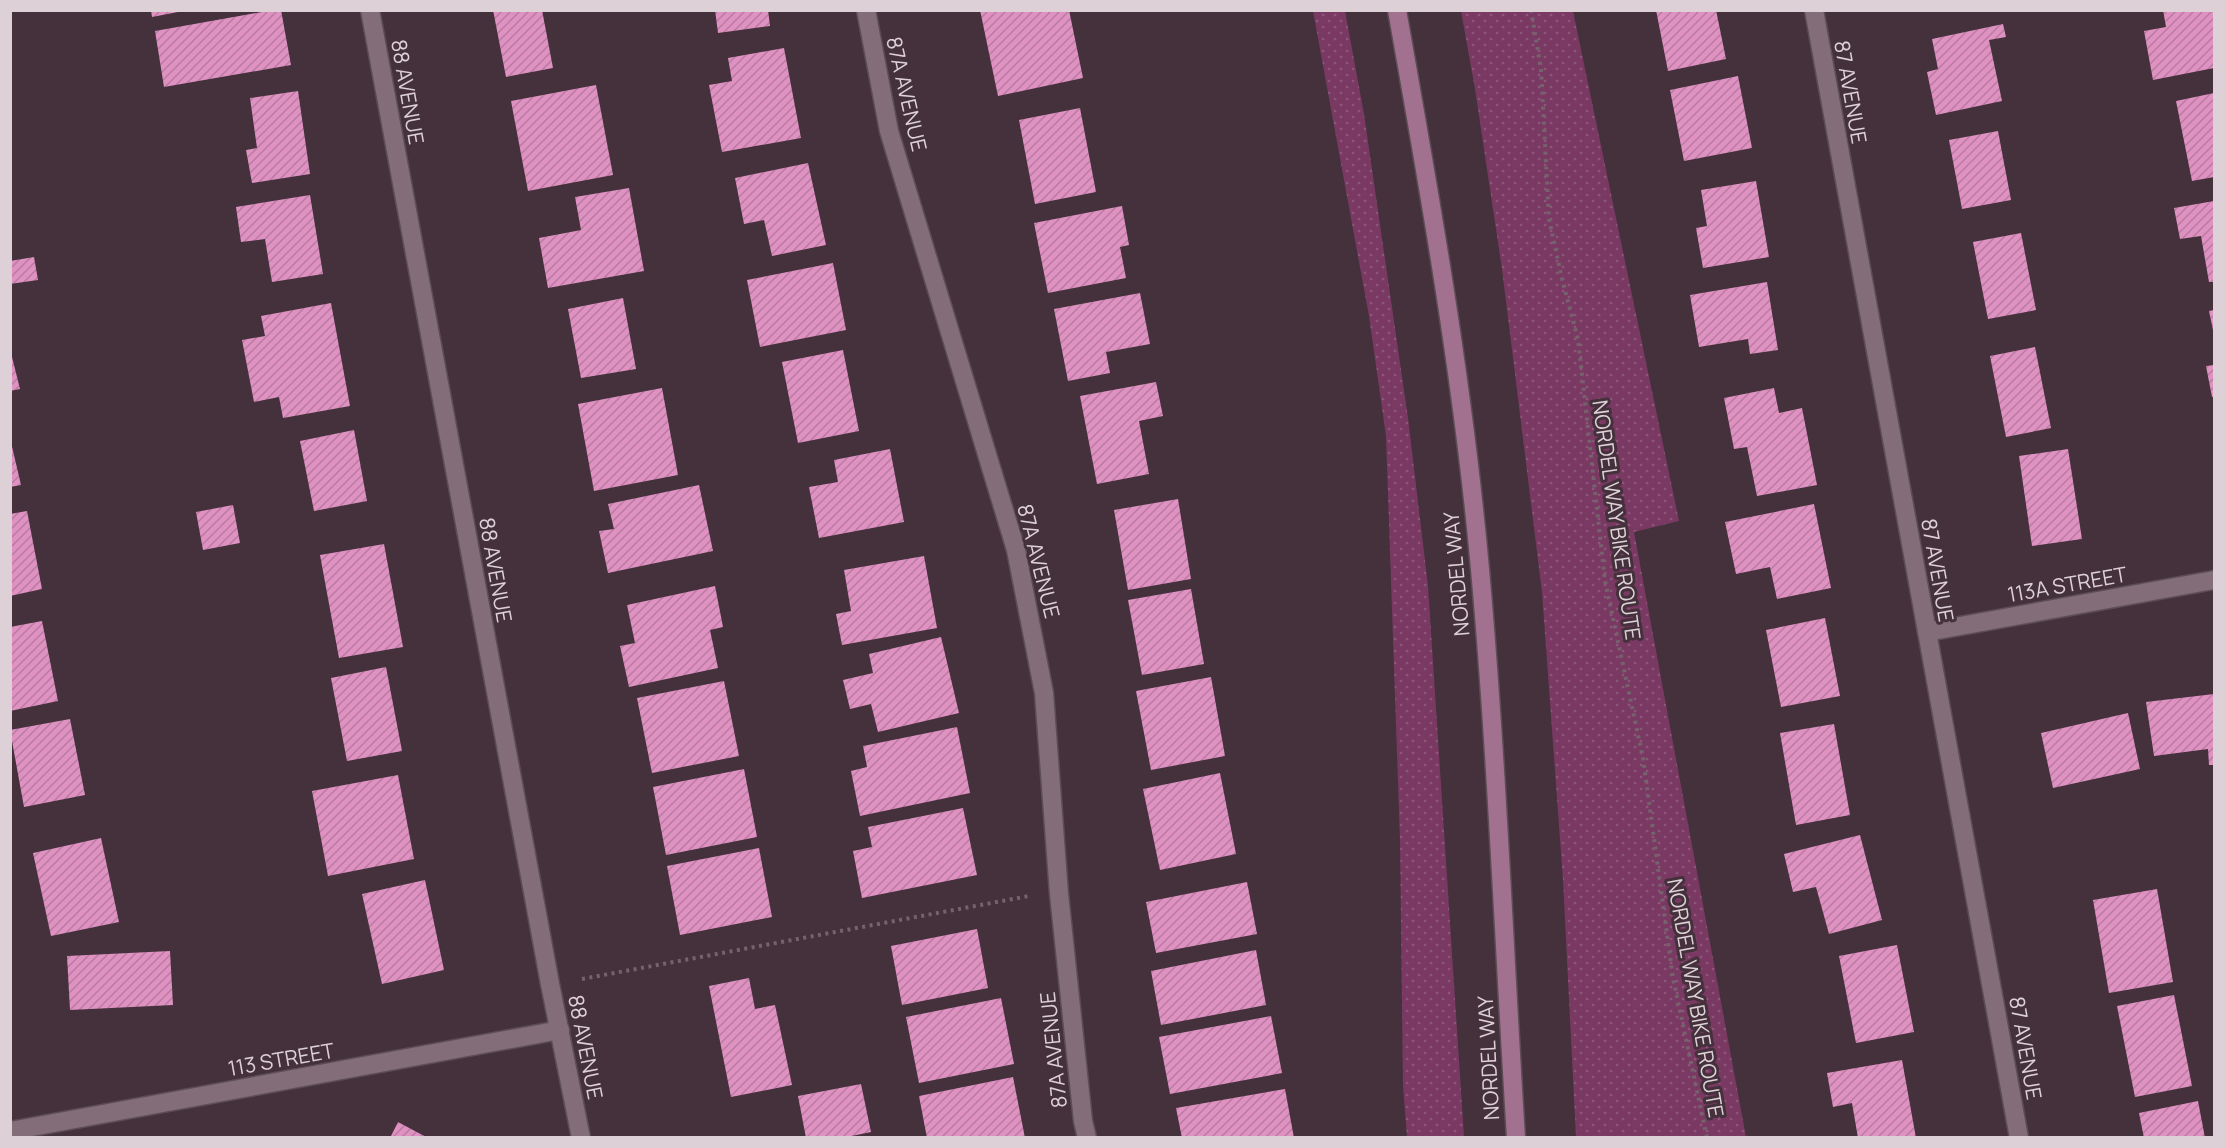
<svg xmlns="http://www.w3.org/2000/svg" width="2225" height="1148" font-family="Manrope,sans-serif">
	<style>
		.green { fill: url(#green-dots) }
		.building { fill: url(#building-hatch) }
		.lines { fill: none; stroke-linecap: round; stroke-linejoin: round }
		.minor-casing { stroke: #5c4d55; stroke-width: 21 }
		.major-casing { stroke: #5c4d55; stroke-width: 21 }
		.path { stroke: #74636d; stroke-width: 4; stroke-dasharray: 3 4.5; stroke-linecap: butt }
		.minor { stroke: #826d79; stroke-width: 18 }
		.major { stroke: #a2718f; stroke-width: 18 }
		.labels { text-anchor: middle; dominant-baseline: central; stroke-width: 6; stroke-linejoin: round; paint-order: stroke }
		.street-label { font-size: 21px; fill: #ddd1d7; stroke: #44313c }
	</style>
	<defs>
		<pattern id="green-dots" width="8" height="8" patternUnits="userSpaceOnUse" patternTransform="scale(1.5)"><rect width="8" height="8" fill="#7a3963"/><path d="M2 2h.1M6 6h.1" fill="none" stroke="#8c5579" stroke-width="1.8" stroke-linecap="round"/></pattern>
		<pattern id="building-hatch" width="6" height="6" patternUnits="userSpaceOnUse" patternTransform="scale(1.5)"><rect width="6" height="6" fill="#df91c1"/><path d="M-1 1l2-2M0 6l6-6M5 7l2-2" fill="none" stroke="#b87ca1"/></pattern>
	</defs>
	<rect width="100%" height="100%" fill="#44313c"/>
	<g class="green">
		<path d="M 1313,11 L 1345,11 L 1364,114 L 1408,418 L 1428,586 L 1464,1137 L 1407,1137 L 1403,1085 L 1400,840 L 1386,436 L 1369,316 Z"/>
		<path d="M 1461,11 L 1573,11 L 1679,521 L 1634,532 L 1746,1137 L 1576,1137 L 1563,880 L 1542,592 L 1502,269 L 1475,89 Z"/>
	</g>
	<g class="building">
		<path d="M 151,10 L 178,10 L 178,12 L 152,17 Z"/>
		<path d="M 273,10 L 281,10 L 291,65 L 164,87 L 155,31 Z"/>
		<path d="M 493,10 L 542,10 L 553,68 L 506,77 Z"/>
		<path d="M 715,10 L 768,10 L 770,26 L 718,33 Z"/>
		<path d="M 980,10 L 1069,10 L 1083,78 L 998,96 Z"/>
		<path d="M 1656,10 L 1716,10 L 1726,59 L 1668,71 Z"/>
		<path d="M 2163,10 L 2214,10 L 2214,68 L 2153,80 L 2144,31 L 2166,27 Z"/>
		<path d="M 2003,24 L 2006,37 L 1989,40 L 2002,101 L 1936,115 L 1927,72 L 1938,69 L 1932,39 Z"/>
		<path d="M 784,48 L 801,138 L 722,152 L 709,85 L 732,81 L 728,58 Z"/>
		<path d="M 1738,76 L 1752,148 L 1684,161 L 1670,90 Z"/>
		<path d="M 596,85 L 613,175 L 528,191 L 511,101 Z"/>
		<path d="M 298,91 L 310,174 L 252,183 L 246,150 L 257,148 L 250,98 Z"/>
		<path d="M 2214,93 L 2214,177 L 2192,181 L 2176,101 Z"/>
		<path d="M 1080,108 L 1096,192 L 1035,204 L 1019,120 Z"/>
		<path d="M 1998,131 L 2011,200 L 1962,209 L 1949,140 Z"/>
		<path d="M 808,163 L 826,245 L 772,256 L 764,220 L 744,224 L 735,178 Z"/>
		<path d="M 1756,181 L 1769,257 L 1703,268 L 1696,228 L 1707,226 L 1701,190 Z"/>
		<path d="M 629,188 L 644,271 L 548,288 L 539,238 L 581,230 L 575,197 Z"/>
		<path d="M 310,195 L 323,274 L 272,282 L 265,239 L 241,242 L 236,207 Z"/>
		<path d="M 2214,201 L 2214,282 L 2209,282 L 2201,236 L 2180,239 L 2174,208 Z"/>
		<path d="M 1122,206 L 1129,245 L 1120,247 L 1126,278 L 1048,293 L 1034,223 Z"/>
		<path d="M 2021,233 L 2036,310 L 1988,319 L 1973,242 Z"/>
		<path d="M 34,257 L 38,280 L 10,284 L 10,261 Z"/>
		<path d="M 833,263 L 846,330 L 760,347 L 747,280 Z"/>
		<path d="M 1767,282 L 1778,350 L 1750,354 L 1748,339 L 1699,347 L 1690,295 Z"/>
		<path d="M 1140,293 L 1150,344 L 1106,352 L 1110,373 L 1068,381 L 1054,309 Z"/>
		<path d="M 623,298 L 636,369 L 581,378 L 568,309 Z"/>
		<path d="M 331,303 L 350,406 L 283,418 L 279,397 L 254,402 L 242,340 L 265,336 L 261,316 Z"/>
		<path d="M 2214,310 L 2214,330 L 2213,330 L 2209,311 Z"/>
		<path d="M 2035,347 L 2051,428 L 2006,437 L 1990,356 Z"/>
		<path d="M 10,349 L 20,389 L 10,391 Z"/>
		<path d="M 843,350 L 859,431 L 798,443 L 782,362 Z"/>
		<path d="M 2214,365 L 2214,397 L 2212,397 L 2206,366 Z"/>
		<path d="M 1156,382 L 1163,416 L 1139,421 L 1149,474 L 1097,484 L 1080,396 Z"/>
		<path d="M 662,388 L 678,475 L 594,491 L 578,404 Z"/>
		<path d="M 1774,388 L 1779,413 L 1802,408 L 1817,485 L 1757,496 L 1747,447 L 1734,449 L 1724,398 Z"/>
		<path d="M 354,430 L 367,501 L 314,511 L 300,441 Z"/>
		<path d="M 10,438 L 21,485 L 10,487 Z"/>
		<path d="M 890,449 L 904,522 L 819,538 L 809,487 L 838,482 L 834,460 Z"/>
		<path d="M 2068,449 L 2082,539 L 2032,546 L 2019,456 Z"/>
		<path d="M 699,485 L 713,551 L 608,573 L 599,531 L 614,529 L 608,504 Z"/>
		<path d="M 1178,499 L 1191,579 L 1128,590 L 1114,510 Z"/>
		<path d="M 1814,504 L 1831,588 L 1777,599 L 1770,567 L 1736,574 L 1725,522 Z"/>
		<path d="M 233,505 L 240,543 L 203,550 L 196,512 Z"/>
		<path d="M 27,511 L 42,589 L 10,596 L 10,514 Z"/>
		<path d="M 384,544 L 403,647 L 339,658 L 320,555 Z"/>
		<path d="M 924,556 L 937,628 L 842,645 L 836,614 L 851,611 L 844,570 Z"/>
		<path d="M 715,586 L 723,627 L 710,630 L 718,668 L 629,687 L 620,646 L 635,643 L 627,605 Z"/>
		<path d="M 1191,589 L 1204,664 L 1142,675 L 1128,600 Z"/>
		<path d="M 1825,618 L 1840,696 L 1781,707 L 1766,630 Z"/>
		<path d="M 42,621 L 58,701 L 10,711 L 10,627 Z"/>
		<path d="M 941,637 L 959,713 L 878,732 L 871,704 L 850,709 L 843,680 L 873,673 L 869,654 Z"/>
		<path d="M 386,667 L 402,751 L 347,761 L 331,678 Z"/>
		<path d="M 1211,677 L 1225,756 L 1151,770 L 1136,691 Z"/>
		<path d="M 724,681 L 739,756 L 652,773 L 637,698 Z"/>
		<path d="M 2214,694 L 2214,765 L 2209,765 L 2208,749 L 2154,756 L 2146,702 Z"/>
		<path d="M 2128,713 L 2140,769 L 2053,788 L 2041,733 Z"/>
		<path d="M 70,719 L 85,795 L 24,807 L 10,730 Z"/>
		<path d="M 1834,724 L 1850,815 L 1796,825 L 1780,733 Z"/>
		<path d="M 957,727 L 970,793 L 860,816 L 851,771 L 867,767 L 863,746 Z"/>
		<path d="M 744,769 L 757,837 L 666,855 L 653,787 Z"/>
		<path d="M 1220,773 L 1236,854 L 1160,870 L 1143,789 Z"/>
		<path d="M 398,775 L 414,859 L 328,876 L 312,791 Z"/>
		<path d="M 963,808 L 977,875 L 862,898 L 853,851 L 872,847 L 868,827 Z"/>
		<path d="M 1860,835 L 1882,920 L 1829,934 L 1816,887 L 1793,892 L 1784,854 Z"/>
		<path d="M 101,838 L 119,922 L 51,936 L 33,853 Z"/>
		<path d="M 759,848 L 772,917 L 680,935 L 667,866 Z"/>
		<path d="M 425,880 L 444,970 L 382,984 L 362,894 Z"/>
		<path d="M 1247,882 L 1257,934 L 1156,953 L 1146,902 Z"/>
		<path d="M 2157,889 L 2173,982 L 2109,993 L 2093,900 Z"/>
		<path d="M 977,929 L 988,988 L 902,1005 L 891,946 Z"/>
		<path d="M 1897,945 L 1914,1032 L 1856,1043 L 1839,956 Z"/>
		<path d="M 1256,950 L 1266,1005 L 1161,1025 L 1151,971 Z"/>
		<path d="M 170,951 L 173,1005 L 70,1010 L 67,956 Z"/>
		<path d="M 749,978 L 755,1009 L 775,1005 L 792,1085 L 731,1097 L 709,986 Z"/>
		<path d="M 2174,995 L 2192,1086 L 2135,1097 L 2117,1006 Z"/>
		<path d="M 1001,998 L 1014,1064 L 919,1083 L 906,1017 Z"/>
		<path d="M 1271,1016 L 1282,1073 L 1170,1094 L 1159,1037 Z"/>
		<path d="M 1902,1060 L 1916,1138 L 1858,1138 L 1852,1103 L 1833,1107 L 1827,1073 Z"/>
		<path d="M 1013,1077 L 1025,1138 L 927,1138 L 919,1096 Z"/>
		<path d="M 861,1084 L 871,1132 L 842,1138 L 806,1138 L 798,1096 Z"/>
		<path d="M 1285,1089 L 1294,1138 L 1182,1138 L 1176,1108 Z"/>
		<path d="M 2198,1101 L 2205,1138 L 2144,1138 L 2139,1113 Z"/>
		<path d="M 398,1122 L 428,1138 L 390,1138 Z"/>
	</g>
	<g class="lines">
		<defs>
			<g id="minor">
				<path d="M 370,10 L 550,984 L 581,1138"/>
				<path d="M 866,10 L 889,131 L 1016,550 L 1044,693 L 1059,894 L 1083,1121 L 1087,1138"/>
				<path d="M 1814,10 L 2019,1138"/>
				<path d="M 1927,632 L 2214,580"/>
				<path d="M 10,1131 L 560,1030"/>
			</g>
			<path id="major" d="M 1397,10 C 1430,195 1463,381 1480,569 C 1497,758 1504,948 1516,1138"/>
		</defs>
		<use href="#minor" class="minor-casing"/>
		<use href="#major" class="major-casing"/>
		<g class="path">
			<path d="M 1531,10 L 1541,69 L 1549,219 L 1562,279 L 1578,339 L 1605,581 L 1643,758 L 1673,978 L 1707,1138"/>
			<path d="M 582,979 L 1029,896"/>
		</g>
		<use href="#minor" class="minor"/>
		<use href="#major" class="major"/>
	</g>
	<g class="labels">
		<g class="street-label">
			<text transform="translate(408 92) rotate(80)">88 AVENUE</text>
			<text transform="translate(1851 92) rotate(80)">87 AVENUE</text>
			<text transform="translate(907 94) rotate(77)">87A AVENUE</text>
			<text transform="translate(1617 520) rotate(82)">NORDEL WAY BIKE ROUTE</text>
			<text transform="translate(1039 561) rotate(76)">87A AVENUE</text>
			<text transform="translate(496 570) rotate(80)">88 AVENUE</text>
			<text transform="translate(1938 570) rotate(80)">87 AVENUE</text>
			<text transform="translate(1456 574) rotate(-95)">NORDEL WAY</text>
			<text transform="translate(2067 584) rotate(-10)">113A STREET</text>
			<text transform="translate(1696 998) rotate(80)">NORDEL WAY BIKE ROUTE</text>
			<text transform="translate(586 1047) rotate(79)">88 AVENUE</text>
			<text transform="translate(2026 1048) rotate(80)">87 AVENUE</text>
			<text transform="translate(1053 1050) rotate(-96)">87A AVENUE</text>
			<text transform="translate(1488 1058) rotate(-93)">NORDEL WAY</text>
			<text transform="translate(281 1059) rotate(-10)">113 STREET</text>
		</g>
	</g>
	<rect width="2225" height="1148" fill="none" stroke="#ddd1d7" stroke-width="24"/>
</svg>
